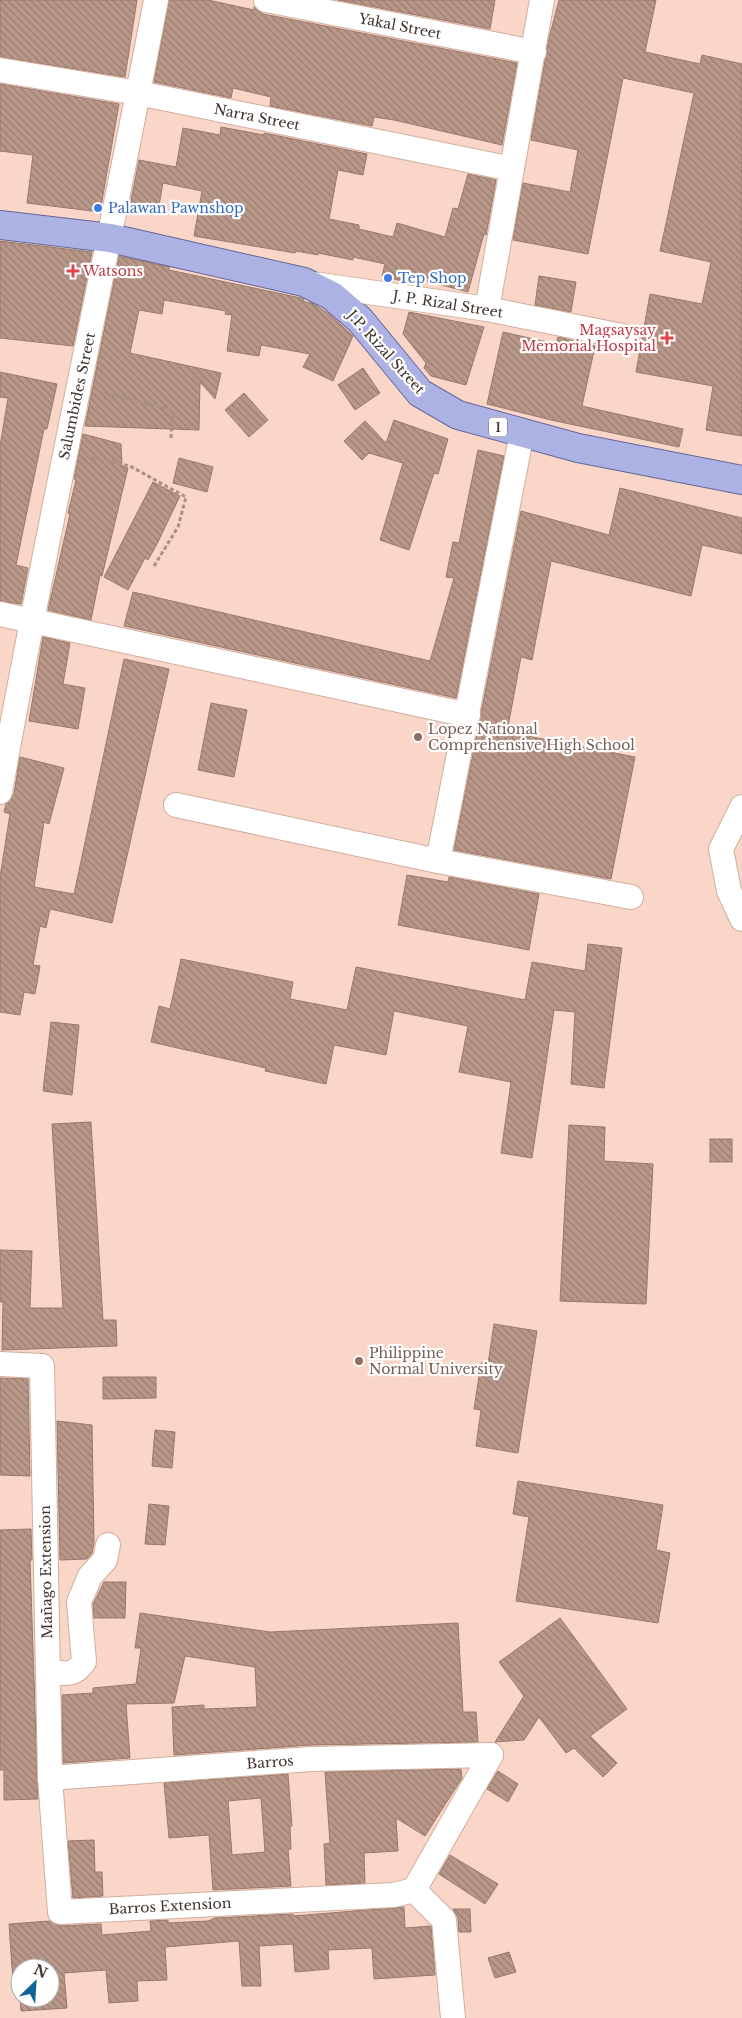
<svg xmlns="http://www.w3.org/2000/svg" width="742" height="2018" font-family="'Libre Baskerville',serif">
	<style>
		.building { fill: url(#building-back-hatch); stroke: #99796c; fill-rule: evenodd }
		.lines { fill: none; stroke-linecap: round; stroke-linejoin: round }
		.minor-casing { stroke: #d0ae9f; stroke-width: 26 }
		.major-casing { stroke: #636698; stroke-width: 30 }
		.path { stroke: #aa9085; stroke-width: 3; stroke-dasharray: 4 2.5; stroke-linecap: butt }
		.minor { stroke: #fff; stroke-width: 24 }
		.major { stroke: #acb3e4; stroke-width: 28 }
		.shop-dot { fill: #3f7fe0; stroke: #fff; stroke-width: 2 }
		.health-dot { fill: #e0444e; stroke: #fff; stroke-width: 2 }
		.education-dot { fill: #8d6e63; stroke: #fff; stroke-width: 2 }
		.labels { text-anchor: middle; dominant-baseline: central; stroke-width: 4.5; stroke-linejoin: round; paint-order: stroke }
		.shield { fill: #fff; stroke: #7a706c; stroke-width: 1 }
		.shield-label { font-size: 12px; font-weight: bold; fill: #41332d }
		.street-label { font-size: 14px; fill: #41332d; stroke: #fff }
		.shop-label { font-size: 14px; fill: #366cbe; stroke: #fff; text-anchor: start }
		.health-label { font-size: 14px; fill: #be3a42; stroke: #fff; text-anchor: start }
		.education-label { font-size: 14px; fill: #785e54; stroke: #fff; text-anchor: start }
	</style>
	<defs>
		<pattern id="building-back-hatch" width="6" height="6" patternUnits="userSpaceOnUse" patternTransform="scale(1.25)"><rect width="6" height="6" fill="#b9988a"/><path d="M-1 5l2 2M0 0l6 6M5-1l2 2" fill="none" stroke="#987d71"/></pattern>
	</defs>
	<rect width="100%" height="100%" fill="#fad6c8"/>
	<g class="building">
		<path d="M 0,0 L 137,0 L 125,77 L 0,57 Z"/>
		<path d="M 169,0 L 208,0 L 254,10 L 254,7 L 263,14 L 517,63 L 502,145 L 394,120 L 374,117 L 372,126 L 270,106 L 271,97 L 233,88 L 231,98 L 154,82 Z"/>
		<path d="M 338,0 L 495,0 L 490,29 Z"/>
		<path d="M 559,0 L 656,0 L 645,52 L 700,64 L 702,55 L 742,64 L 742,436 L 706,430 L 713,386 L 636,372 L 650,294 L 702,304 L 711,262 L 660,251 L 694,93 L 623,78 L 588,254 L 513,240 L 523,183 L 570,192 L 578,150 L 531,140 L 549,38 Z"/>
		<path d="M 0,84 L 119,104 L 100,212 L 27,203 L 33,155 L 0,151 Z"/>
		<path d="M 221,127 L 264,135 L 264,133 L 367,154 L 363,175 L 338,170 L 329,219 L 359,225 L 359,229 L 393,237 L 397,223 L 445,237 L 453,208 L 458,209 L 468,174 L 496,180 L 486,235 L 484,234 L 468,292 L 404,275 L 402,281 L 382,276 L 385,264 L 353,257 L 353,260 L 318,253 L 318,255 L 296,251 L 295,253 L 194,236 L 202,191 L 163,183 L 158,211 L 130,206 L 139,160 L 176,167 L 183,128 L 220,135 Z"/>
		<path d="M 0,241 L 92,252 L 73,346 L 0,338 Z"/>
		<path d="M 119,256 L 169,267 L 169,270 L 301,298 L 304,300 L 304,302 L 312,303 L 329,314 L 353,336 L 333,381 L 303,367 L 310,354 L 261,345 L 259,356 L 227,351 L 232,315 L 225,314 L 226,311 L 164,300 L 162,314 L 139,310 L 130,353 L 221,373 L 215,399 L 200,382 L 199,430 L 85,426 Z"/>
		<path d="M 539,276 L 576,282 L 571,312 L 535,305 Z"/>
		<path d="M 409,312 L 484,327 L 466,385 L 431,376 L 424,368 L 426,363 L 403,334 Z"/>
		<path d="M 503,332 L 556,344 L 558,337 L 595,346 L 582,406 L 683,429 L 679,447 L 551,420 L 487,404 Z"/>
		<path d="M 363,368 L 380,393 L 355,410 L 338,385 Z"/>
		<path d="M 0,372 L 57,384 L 47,429 L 44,429 L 16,565 L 28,568 L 21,604 L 0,601 L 0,446 L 8,398 L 0,397 Z"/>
		<path d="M 244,393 L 268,420 L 249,437 L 225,410 Z"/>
		<path d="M 394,420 L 448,439 L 438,474 L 434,473 L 409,550 L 380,540 L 403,463 L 369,453 L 362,460 L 344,441 L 365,421 L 386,443 Z"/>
		<path d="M 83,434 L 121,444 L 122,466 L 128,468 L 102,576 L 100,575 L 91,620 L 48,610 L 70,514 L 68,513 L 76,480 L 74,479 Z"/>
		<path d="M 478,450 L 504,456 L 456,698 L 124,626 L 133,592 L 430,661 L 454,578 L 446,577 L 453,542 L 459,543 Z"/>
		<path d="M 179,458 L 213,467 L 207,492 L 173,483 Z"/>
		<path d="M 153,482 L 180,496 L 157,544 L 148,560 L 145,558 L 128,590 L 104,577 Z"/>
		<path d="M 620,488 L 742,518 L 742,554 L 702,545 L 691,596 L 551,561 L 532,660 L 521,657 L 507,732 L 635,757 L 611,879 L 454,850 L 521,511 L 609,535 Z"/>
		<path d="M 43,637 L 70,643 L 63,684 L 85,688 L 78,729 L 29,721 Z"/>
		<path d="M 124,659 L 169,669 L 112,923 L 50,909 L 46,928 L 40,926 L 33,965 L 40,966 L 35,994 L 24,992 L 20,1015 L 0,1012 L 0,877 L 10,814 L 4,812 L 6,804 L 14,794 L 20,757 L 64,768 L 49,824 L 44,822 L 34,887 L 74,894 Z"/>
		<path d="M 211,703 L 247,710 L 234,777 L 198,770 Z"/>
		<path d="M 407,875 L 448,882 L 449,877 L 539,894 L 529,950 L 398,925 Z"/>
		<path d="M 588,944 L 622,948 L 604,1088 L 571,1084 L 575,1012 L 554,1010 L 532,1158 L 501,1153 L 511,1082 L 459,1072 L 468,1026 L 394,1011 L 386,1055 L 334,1045 L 326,1084 L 265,1071 L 266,1068 L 151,1042 L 159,1006 L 170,1009 L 181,959 L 293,982 L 290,999 L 347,1010 L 356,967 L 525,1000 L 532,962 L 585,971 Z"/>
		<path d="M 51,1022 L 79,1025 L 72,1095 L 43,1091 Z"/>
		<path d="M 91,1122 L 103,1320 L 116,1320 L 117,1346 L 2,1350 L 3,1302 L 0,1302 L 0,1250 L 32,1251 L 30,1308 L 63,1308 L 52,1124 Z"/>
		<path d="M 569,1125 L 605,1127 L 604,1161 L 653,1164 L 646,1304 L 560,1301 Z"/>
		<rect x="710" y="1139" width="22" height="23"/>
		<path d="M 494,1324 L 537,1331 L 518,1453 L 476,1446 L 481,1410 L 474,1409 L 481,1363 L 488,1364 Z"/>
		<path d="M 103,1377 L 156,1377 L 156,1398 L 103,1399 Z"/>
		<path d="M 0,1378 L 28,1379 L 30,1476 L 0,1475 Z"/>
		<path d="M 57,1421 L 92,1425 L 94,1542 L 92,1553 L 87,1559 L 60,1560 Z"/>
		<path d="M 155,1430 L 175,1432 L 172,1468 L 152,1466 Z"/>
		<path d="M 518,1481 L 663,1505 L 656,1550 L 670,1553 L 658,1623 L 516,1601 L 529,1517 L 513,1514 Z"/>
		<path d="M 149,1504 L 169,1506 L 165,1545 L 145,1544 Z"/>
		<path d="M 31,1529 L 32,1560 L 30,1560 L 38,1799 L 4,1800 L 4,1770 L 0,1770 L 0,1530 Z"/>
		<path d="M 104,1582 L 126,1582 L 125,1618 L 94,1618 L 93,1604 Z"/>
		<path d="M 140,1613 L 270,1632 L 458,1623 L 463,1712 L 476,1712 L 478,1742 L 311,1745 L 174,1755 L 172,1707 L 204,1705 L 204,1709 L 257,1707 L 255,1667 L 185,1656 L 174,1703 L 126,1704 L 130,1758 L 63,1763 L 62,1695 L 93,1693 L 93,1688 L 136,1684 L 141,1648 L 135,1648 Z"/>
		<path d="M 560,1618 L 627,1709 L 590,1736 L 617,1763 L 603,1777 L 574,1748 L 566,1753 L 539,1717 L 524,1740 L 495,1742 L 524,1696 L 499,1662 Z"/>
		<path d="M 461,1769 L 462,1778 L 425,1836 L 396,1818 L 398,1851 L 364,1853 L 365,1883 L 326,1885 L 324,1844 L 330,1843 L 325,1772 Z"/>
		<path d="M 498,1771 L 518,1784 L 508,1802 L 487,1789 Z"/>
		<path d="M 288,1774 L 292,1826 L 290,1826 L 291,1849 L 288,1850 L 291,1886 L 213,1890 L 209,1835 L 169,1838 L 164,1783 ZM 261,1798 L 265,1852 L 232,1855 L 228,1801 Z"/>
		<path d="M 94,1840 L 95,1872 L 102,1872 L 103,1896 L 73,1898 L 68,1841 Z"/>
		<path d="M 450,1855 L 498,1884 L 485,1904 L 439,1874 Z"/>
		<path d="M 404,1907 L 405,1928 L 431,1926 L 435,1975 L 374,1979 L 372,1948 L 328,1950 L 329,1969 L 295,1972 L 293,1944 L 259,1946 L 261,1986 L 242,1986 L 239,1941 L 165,1947 L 167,1980 L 137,1981 L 138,2001 L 109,2003 L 106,1970 L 64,1973 L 67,2008 L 21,2011 L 20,1998 L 50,1998 L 50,1968 L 20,1968 L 20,1993 L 19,1981 L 13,1982 L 9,1924 L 50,1921 L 61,1926 L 101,1924 L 102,1935 L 151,1931 L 150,1921 L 168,1920 L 168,1923 L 208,1921 L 215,1918 L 293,1914 L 293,1916 Z"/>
		<path d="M 453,1909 L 470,1909 L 471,1932 L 459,1932 L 458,1918 Z"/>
		<path d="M 509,1952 L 516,1972 L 495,1978 L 488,1958 Z"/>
	</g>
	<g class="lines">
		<defs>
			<g id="minor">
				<path d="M 266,0 L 534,52"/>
				<path d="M 0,70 L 138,93 L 512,169"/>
				<path d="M 313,284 L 487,309 L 622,336"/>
				<path d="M 487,309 L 542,0"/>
				<path d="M 0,614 L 468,715"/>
				<path d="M 0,792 C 47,527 106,264 156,0"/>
				<path d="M 176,805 L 438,861 L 631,897"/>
				<path d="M 742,807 L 721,849 L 729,891 L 742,919"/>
				<path d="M 438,861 L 522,433"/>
				<path d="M 0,1364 L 42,1366 L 50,1778 L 60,1912 L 394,1895 L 414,1890"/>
				<path d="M 48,1672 C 65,1673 73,1677 84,1662 L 79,1602 L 90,1576 L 105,1560 L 108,1545"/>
				<path d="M 50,1778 L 311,1759 L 491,1755"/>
				<path d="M 414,1890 L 491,1755"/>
				<path d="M 414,1890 L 444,1920 L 453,2018"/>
			</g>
			<path id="major" d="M 0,225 L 110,238 L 304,282 L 332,296 L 360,320 L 420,393 L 458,415 L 578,448 L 742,480"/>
		</defs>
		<use href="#minor" class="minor-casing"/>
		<use href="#major" class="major-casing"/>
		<g class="path">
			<path d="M 99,392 L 169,409 L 172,416 L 171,438"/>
			<path d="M 86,456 L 130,466 L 186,497 L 178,527 L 154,566"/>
		</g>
		<use href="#minor" class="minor"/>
		<use href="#major" class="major"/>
	</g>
	<g class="shop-dot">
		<circle cx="98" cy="208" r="5"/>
		<circle cx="388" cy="278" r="5"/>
	</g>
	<g class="health-dot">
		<path d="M70.5 263.5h5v5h5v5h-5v5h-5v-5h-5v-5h5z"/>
		<path d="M664.5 330.5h5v5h5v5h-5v5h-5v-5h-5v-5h5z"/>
	</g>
	<g class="education-dot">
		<circle cx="418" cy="737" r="5"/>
		<circle cx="359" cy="1361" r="5"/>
	</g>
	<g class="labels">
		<rect class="shield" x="489" y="417.5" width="18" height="19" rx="4"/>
		<g class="shield-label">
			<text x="498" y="427">1</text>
		</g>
		<g class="street-label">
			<text transform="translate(400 26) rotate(11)">Yakal Street</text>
			<text transform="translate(257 117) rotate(11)">Narra Street</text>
			<text transform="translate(448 304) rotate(9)">J. P. Rizal Street</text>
			<text transform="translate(386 352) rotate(48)">J.P. Rizal Street</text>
			<text transform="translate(77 396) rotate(-78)">Salumbides Street</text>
			<text transform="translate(46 1572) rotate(-91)">Mañago Extension</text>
			<text transform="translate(270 1762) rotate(-4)">Barros</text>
			<text transform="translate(170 1906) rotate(-3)">Barros Extension</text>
		</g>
		<g class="shop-label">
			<text x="108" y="208">Palawan Pawnshop</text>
			<text x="398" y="278">Tep Shop</text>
		</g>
		<g class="health-label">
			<text x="83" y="271">Watsons</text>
			<text x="656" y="330" text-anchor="end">Magsaysay<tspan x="656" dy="16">Memorial Hospital</tspan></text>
		</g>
		<g class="education-label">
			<text x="428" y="729">Lopez National<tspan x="428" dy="16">Comprehensive High School</tspan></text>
			<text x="369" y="1353">Philippine<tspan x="369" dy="16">Normal University</tspan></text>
		</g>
	</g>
	<g transform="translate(35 1983) rotate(25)"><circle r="24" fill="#ffffff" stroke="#b3adab"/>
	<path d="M0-4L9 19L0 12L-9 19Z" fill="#106596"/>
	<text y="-8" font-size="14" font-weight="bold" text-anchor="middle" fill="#41332d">N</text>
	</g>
</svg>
